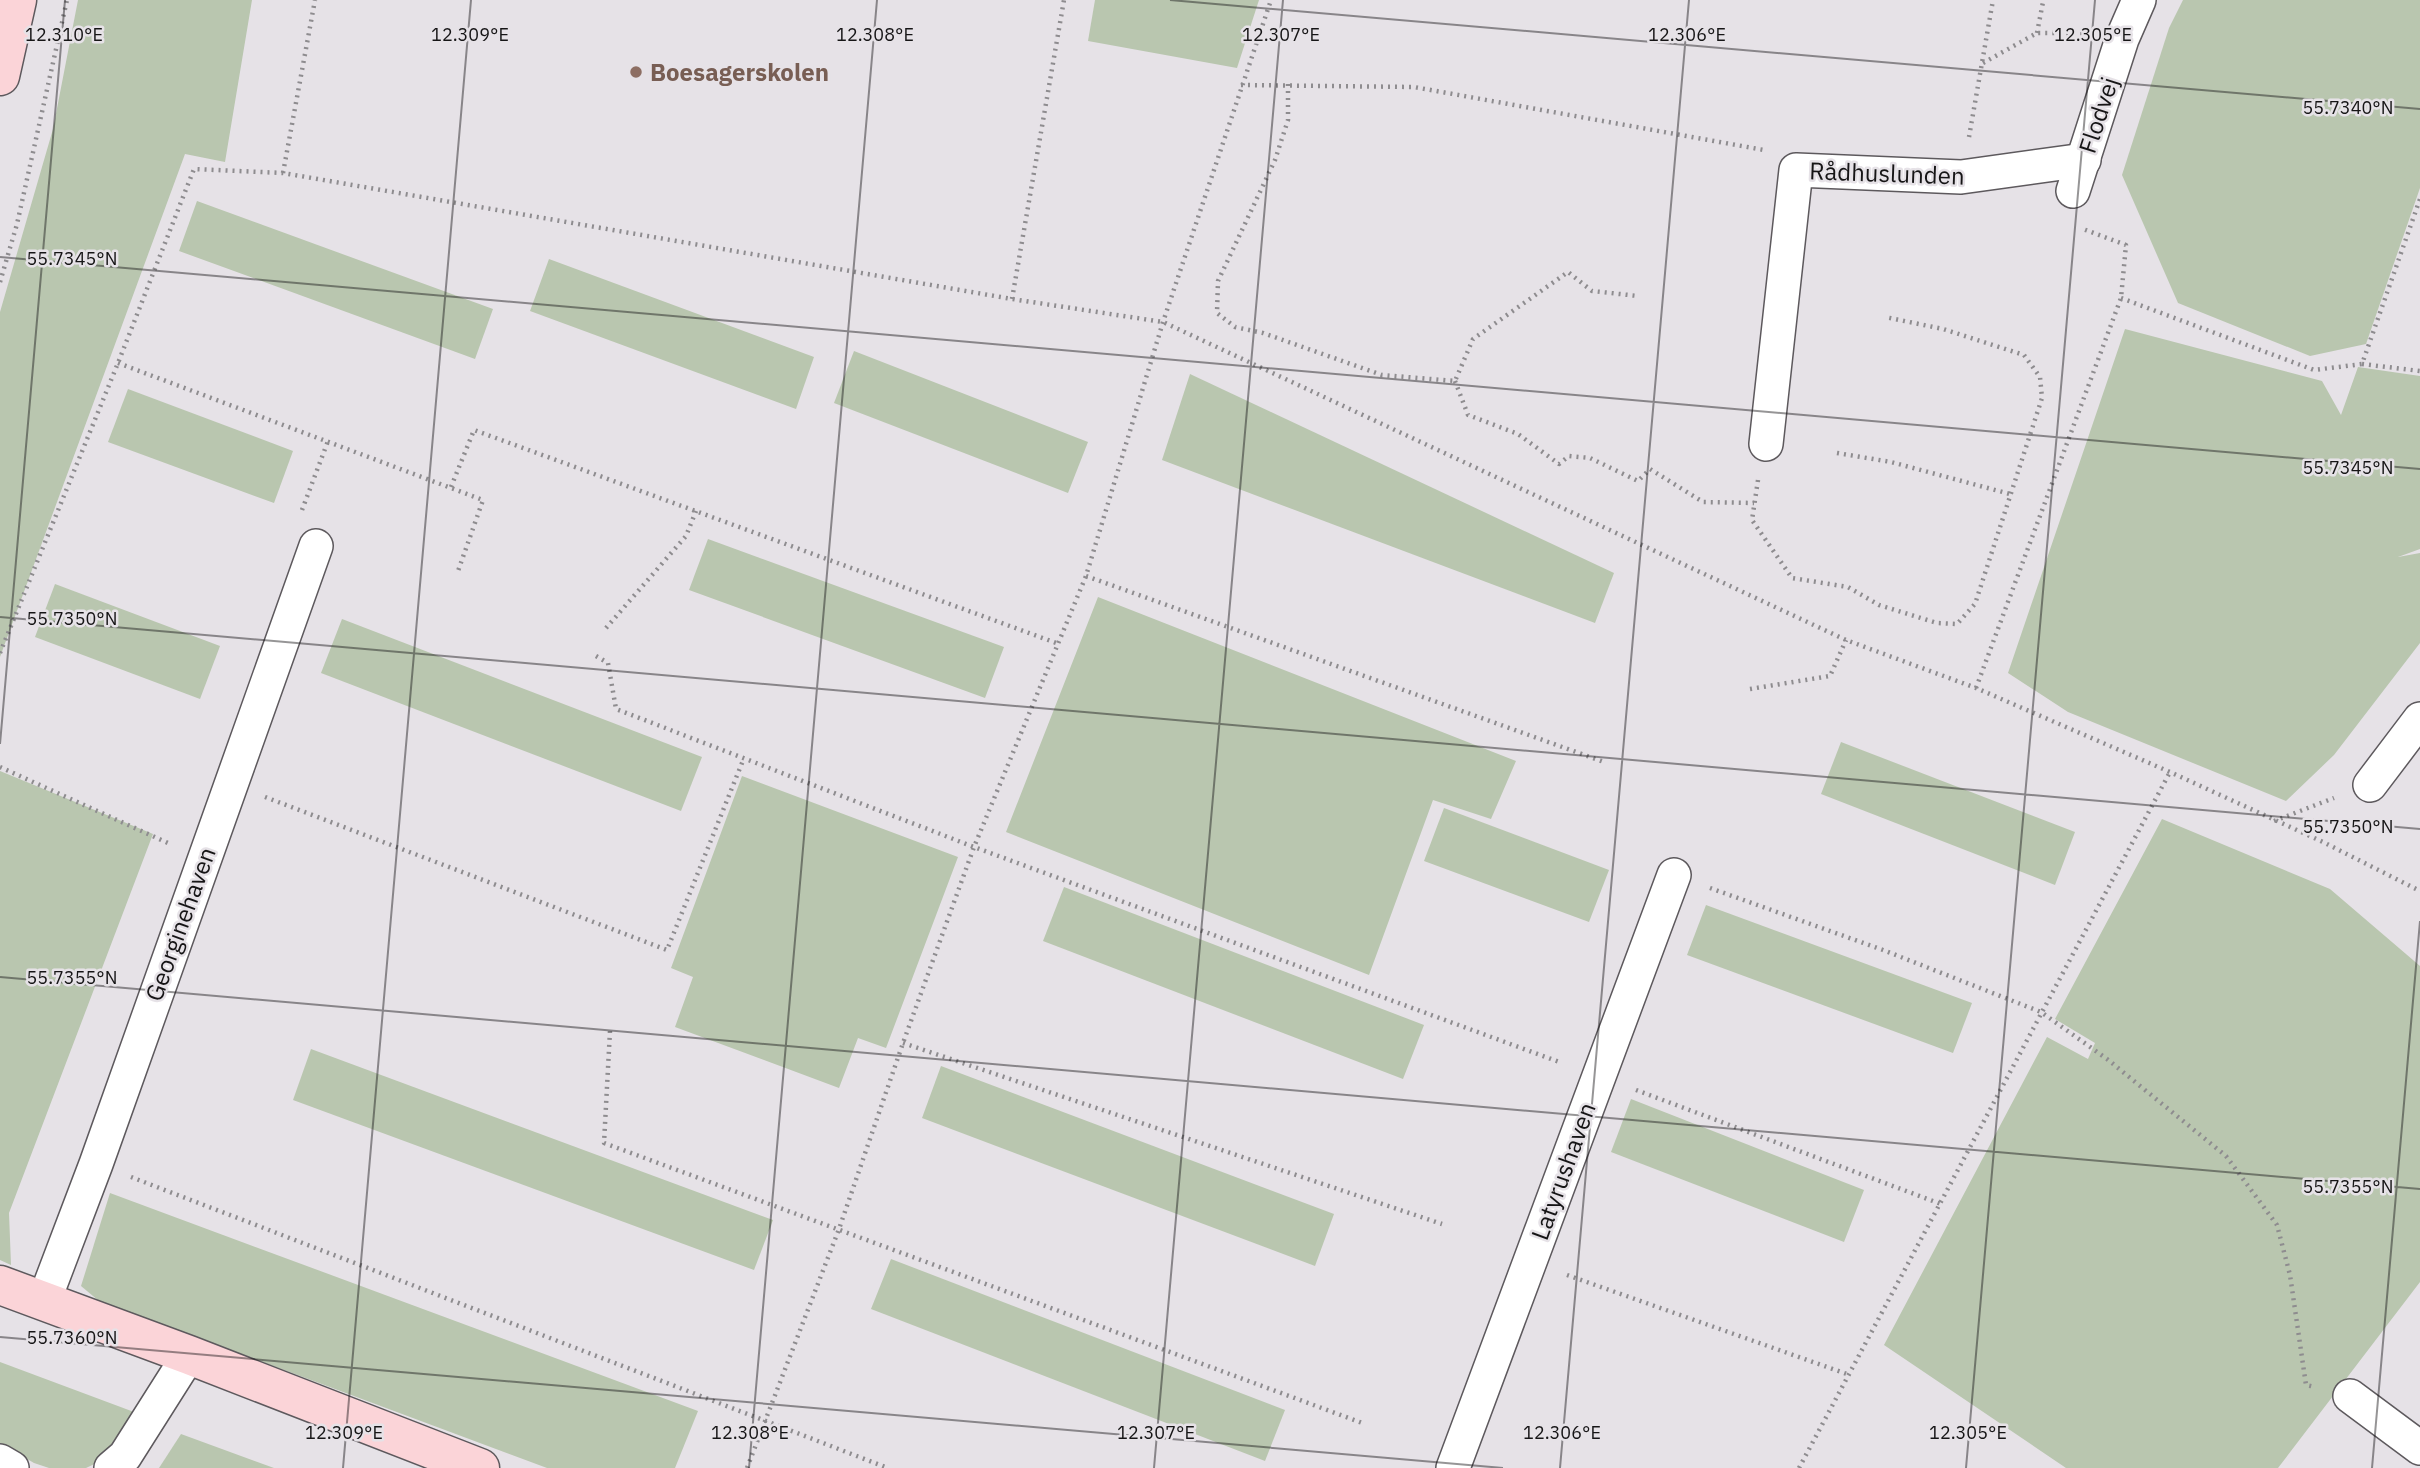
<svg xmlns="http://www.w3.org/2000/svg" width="2420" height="1468" font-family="'IBM Plex Sans',sans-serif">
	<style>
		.green { fill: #b9c6af }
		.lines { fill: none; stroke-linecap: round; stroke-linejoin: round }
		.street-casing { stroke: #5d595d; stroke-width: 36 }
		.secondary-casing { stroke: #5d595d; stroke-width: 41 }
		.path { stroke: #8e8c8f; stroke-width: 4.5; stroke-dasharray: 2 5; stroke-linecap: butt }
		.street { stroke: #fff; stroke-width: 33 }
		.secondary { stroke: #fbd4d8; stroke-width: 38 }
		.ticks { fill: none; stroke: #161516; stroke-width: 2; stroke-opacity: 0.45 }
		.education-dot { fill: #8d6e63; stroke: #e6e2e7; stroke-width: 2.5 }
		.labels { text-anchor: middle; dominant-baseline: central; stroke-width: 5; stroke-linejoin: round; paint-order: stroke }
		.education-label { font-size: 24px; font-weight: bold; fill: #785e54; stroke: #e6e2e7; text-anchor: start }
		.street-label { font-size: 24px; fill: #161516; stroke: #e6e2e7 }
		.ticks-label { font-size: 18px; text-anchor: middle; fill: #161516; stroke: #e6e2e7; stroke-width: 5; stroke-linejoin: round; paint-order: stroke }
	</style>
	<rect width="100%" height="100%" fill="#e6e2e7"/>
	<g class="green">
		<path d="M 78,0 L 252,0 L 225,162 L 185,154 L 0,657 L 0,312 L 53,129 Z"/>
		<path d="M 1095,0 L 1259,0 L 1237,68 L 1088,41 Z"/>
		<path d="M 2183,0 L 2420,0 L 2420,188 L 2366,344 L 2310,356 L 2178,303 L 2122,175 L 2169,28 Z"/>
		<path d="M 197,201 L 493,309 L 475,359 L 179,251 Z"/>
		<path d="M 549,259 L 814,357 L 796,409 L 530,311 Z"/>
		<path d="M 2125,329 L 2322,381 L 2341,415 L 2358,367 L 2420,376 L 2420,549 L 2398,557 L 2420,553 L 2420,643 L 2334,755 L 2286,801 L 2068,712 L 2008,673 Z"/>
		<path d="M 854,351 L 1088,442 L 1068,493 L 834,403 Z"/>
		<path d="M 1190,374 L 1614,573 L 1595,623 L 1162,460 Z"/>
		<path d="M 128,389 L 293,451 L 274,503 L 108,442 Z"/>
		<path d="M 708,539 L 1004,647 L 985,698 L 689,590 Z"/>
		<path d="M 55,584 L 220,646 L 200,699 L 35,637 Z"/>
		<path d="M 1098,597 L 1516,761 L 1491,819 L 1433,800 L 1369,975 L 1006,832 Z"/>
		<path d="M 342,619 L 702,757 L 681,811 L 321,673 Z"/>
		<path d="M 1841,742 L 2075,832 L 2055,885 L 1821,794 Z"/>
		<path d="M 0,771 L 153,834 L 9,1213 L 11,1265 L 0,1260 Z"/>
		<path d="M 742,776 L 958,857 L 886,1048 L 858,1038 L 839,1088 L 675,1027 L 693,977 L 671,968 Z"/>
		<path d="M 1444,808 L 1609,870 L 1589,922 L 1424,861 Z"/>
		<path d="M 2162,819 L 2330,889 L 2420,966 L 2420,1282 L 2278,1468 L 2066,1468 L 1884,1345 L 2047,1037 L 2088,1059 L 2095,1043 L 2055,1019 Z"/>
		<path d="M 1064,887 L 1424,1025 L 1403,1079 L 1043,941 Z"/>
		<path d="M 1706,905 L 1972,1003 L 1953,1053 L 1687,955 Z"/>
		<path d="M 311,1049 L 773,1220 L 754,1270 L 293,1100 Z"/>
		<path d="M 941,1066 L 1334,1214 L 1315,1266 L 922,1118 Z"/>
		<path d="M 1631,1099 L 1864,1190 L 1844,1242 L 1611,1152 Z"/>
		<path d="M 110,1193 L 698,1411 L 675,1468 L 547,1468 L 99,1301 L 81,1286 Z"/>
		<path d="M 891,1259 L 1285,1410 L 1265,1461 L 871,1309 Z"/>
		<path d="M 0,1362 L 134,1412 L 105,1459 L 86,1468 L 49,1468 L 34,1463 L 0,1443 Z"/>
		<path d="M 181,1434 L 274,1468 L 159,1468 Z"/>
	</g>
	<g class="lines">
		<defs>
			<g id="street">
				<path d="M 2073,191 L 2122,39 L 2139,0"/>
				<path d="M 1766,444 L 1796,170 L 1961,177 L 2084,160"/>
				<path d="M 2370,785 L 2420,719"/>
				<path d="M 44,1301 L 96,1164 L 316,546"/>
				<path d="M 2350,1396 L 2420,1448"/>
				<path d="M 0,1461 L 12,1468"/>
				<path d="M 111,1468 L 125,1456 L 189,1355"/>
				<path d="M 1453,1468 L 1674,875"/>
			</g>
			<g id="secondary">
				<path d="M 0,76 L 17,0"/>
				<path d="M 0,1285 L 189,1355 L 480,1468"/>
			</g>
		</defs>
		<use href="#street" class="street-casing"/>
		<use href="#secondary" class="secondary-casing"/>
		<g class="path">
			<path d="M 2037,33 L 2043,2"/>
			<path d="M 1983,63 L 2037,33 L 2085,33"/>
			<path d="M 1288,84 L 1288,120 L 1275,160 L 1218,281 L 1217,313 L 1235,327 L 1263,333 L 1382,375 L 1455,381 L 1473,339 L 1568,272 L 1592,291 L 1638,296"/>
			<path d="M 1241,85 L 1414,87 L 1764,150"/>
			<path d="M 1969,137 L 1993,0"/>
			<path d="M 283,173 L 315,0"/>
			<path d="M 0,282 L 17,224 L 67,0"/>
			<path d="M 2121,298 L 2314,370 L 2362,364 L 2420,199"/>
			<path d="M 1012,299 L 1064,0"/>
			<path d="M 118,363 L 483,500 L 457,574"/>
			<path d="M 2362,364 L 2420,371"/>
			<path d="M 1455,381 L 1468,415 L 1518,434 L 1559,464 L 1569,456 L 1590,458 L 1638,481 L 1650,469 L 1703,502 L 1754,503"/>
			<path d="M 1837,453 L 1891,462 L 2010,494"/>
			<path d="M 1758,480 L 1752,520 L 1792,578 L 1848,587 L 1879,605 L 1937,623 L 1957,624 L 1975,604 L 2042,398 L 2040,377 L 2024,355 L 1943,329 L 1885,317"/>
			<path d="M 451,487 L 474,430 L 1059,644"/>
			<path d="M 302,510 L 328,441"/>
			<path d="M 1086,576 L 1604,762"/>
			<path d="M 606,628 L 686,536 L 696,511"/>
			<path d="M 0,653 L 118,363 L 194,169 L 283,173 L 1012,299 L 1163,322 L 1846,640 L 1976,688 L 2170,772 L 2323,842 L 2420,891"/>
			<path d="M 596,656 L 608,663 L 616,709 L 974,847 L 1562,1063"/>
			<path d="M 1976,688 L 2121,298 L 2126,245 L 2083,229"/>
			<path d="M 1750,689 L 1830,676 L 1846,640"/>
			<path d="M 0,767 L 168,843"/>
			<path d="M 265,797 L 667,950 L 744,758"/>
			<path d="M 2274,821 L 2334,798"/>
			<path d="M 1710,888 L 1883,950 L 2041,1012 L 2107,1059 L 2226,1156 L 2277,1225 L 2290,1275 L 2306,1385 L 2315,1387"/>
			<path d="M 610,1031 L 604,1143 L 1365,1424"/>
			<path d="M 903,1043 L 1442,1224"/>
			<path d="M 1636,1090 L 1941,1204"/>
			<path d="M 131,1177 L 888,1468"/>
			<path d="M 1567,1275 L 1847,1374"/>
			<path d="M 747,1468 L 839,1229 L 903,1043 L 974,847 L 1086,576 L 1163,322 L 1271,0"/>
			<path d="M 1799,1468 L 2170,772"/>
		</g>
		<use href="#street" class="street"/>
		<use href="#secondary" class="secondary"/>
	</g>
	<path class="ticks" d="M 1170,0 L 2420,109M 0,257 L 2420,469M 0,617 L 2420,829M 0,744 L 65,0M 0,977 L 2420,1189M 0,1337 L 1503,1468M 343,1468 L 471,0M 749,1468 L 877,0M 1154,1468 L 1283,0M 1560,1468 L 1689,0M 1966,1468 L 2095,0M 2372,1468 L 2420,921"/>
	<circle class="education-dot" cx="636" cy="72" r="7"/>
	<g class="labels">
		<g class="education-label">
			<text x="650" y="72">Boesagerskolen</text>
		</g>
		<g class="street-label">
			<text transform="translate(2098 115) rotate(-72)">Flodvej</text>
			<text transform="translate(1887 173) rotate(2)">Rådhuslunden</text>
			<text transform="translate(180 924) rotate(-70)">Georginehaven</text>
			<text transform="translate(1563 1171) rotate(-70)">Latyrushaven</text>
		</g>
	</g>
	<g class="ticks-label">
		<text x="64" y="41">12.310°E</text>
		<text x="470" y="41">12.309°E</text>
		<text x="875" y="41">12.308°E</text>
		<text x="1281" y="41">12.307°E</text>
		<text x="1687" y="41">12.306°E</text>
		<text x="2093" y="41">12.305°E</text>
		<text x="2348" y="114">55.7340°N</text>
		<text x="72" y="265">55.7345°N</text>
		<text x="2348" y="474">55.7345°N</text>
		<text x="72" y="625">55.7350°N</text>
		<text x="2348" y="833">55.7350°N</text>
		<text x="72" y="984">55.7355°N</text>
		<text x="2348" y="1193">55.7355°N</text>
		<text x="72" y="1344">55.7360°N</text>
		<text x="344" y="1439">12.309°E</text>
		<text x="750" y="1439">12.308°E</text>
		<text x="1156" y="1439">12.307°E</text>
		<text x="1562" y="1439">12.306°E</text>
		<text x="1968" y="1439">12.305°E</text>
	</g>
</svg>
